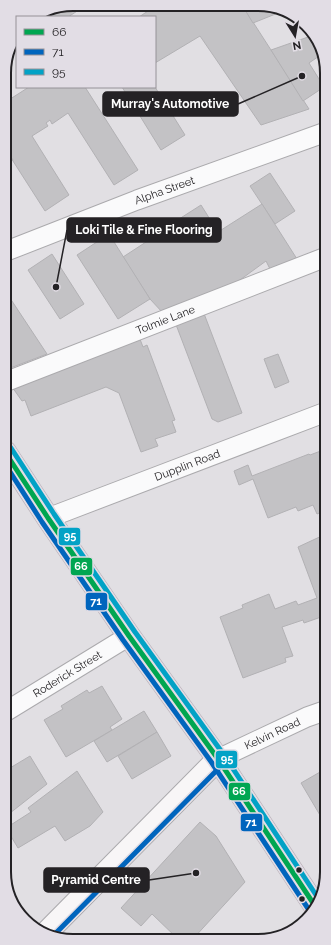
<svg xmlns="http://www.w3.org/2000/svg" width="331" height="945" font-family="Raleway,sans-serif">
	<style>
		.building { fill: #c3c2c5; stroke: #b2b1b4 }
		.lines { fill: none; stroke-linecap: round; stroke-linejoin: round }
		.street-casing { stroke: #abaaad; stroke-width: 21 }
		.secondary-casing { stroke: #abaaad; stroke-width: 24 }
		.highway-casing { stroke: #beb6bd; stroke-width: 24 }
		.street { stroke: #fafafb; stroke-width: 19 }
		.secondary { stroke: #f8f6f7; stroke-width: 22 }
		.highway { stroke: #f2ebf1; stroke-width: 22 }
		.bus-1-casing { stroke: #e2dde5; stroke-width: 8 }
		.bus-2-casing { stroke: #e2dde5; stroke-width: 8 }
		.bus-3-casing { stroke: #e2dde5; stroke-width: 8 }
		.bus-1 { stroke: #00a651; stroke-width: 5 }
		.bus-2 { stroke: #0065bd; stroke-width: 5 }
		.bus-3 { stroke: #02a2c6; stroke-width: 5 }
		.bus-dot { fill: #242225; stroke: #e2dde5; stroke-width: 1.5 }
		.labels { text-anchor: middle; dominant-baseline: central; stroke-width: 3.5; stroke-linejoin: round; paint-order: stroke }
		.street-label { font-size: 11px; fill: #242225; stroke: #e2dde5 }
		.rim { fill: none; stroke: #242225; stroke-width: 2 }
		.leader { fill: none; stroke: #242225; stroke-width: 1.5 }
		.callout-dot { fill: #242225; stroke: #e2dde5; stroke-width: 1.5 }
		.callout { fill: #242225; stroke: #242225; stroke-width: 1.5 }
		.callout-label { font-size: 12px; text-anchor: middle; font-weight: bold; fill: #fff }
		.line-badge { stroke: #e2dde5; stroke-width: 1.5 }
		.badge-label { font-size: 11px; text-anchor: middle; font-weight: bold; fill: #fff }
	</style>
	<rect width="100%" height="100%" fill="#e1dfe3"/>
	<g class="building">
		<path d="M 73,4 L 88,4 L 68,17 L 38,17 Z"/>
		<path d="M 157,5 L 242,5 L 309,109 L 261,125 L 200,36 L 155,63 L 155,17 L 139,17 Z"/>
		<path d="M 242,5 L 272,5 L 283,11 L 253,23 Z"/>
		<path d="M 17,35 L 17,50 L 7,57 L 11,42 Z"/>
		<path d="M 311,36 L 322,54 L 309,63 L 324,87 L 303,101 L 271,50 Z"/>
		<path d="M 311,36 L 313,36 L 323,54 L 322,54 Z"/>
		<path d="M 29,87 L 85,87 L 138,170 L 114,185 L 68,113 L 52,124 L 50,120 L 46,123 L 48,126 L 32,136 L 69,195 L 45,211 L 4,147 L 4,103 Z"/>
		<path d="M 122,87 L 155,87 L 185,135 L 161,150 Z"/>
		<path d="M 4,147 L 13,160 L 4,166 Z"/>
		<path d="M 270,173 L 295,211 L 275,224 L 250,186 Z"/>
		<path d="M 262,204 L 297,259 L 273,275 L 266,261 L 233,285 L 163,313 L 150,299 L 123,257 L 166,229 L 165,228 L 201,205 L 218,232 Z"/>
		<path d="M 109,234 L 150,299 L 118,319 L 77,255 Z"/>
		<path d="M 52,254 L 84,304 L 60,319 L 28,270 Z"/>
		<path d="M 4,289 L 47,354 L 5,370 Z"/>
		<path d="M 203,311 L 242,413 L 218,422 L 212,419 L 175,322 Z"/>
		<path d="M 138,334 L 143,347 L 147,345 L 175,420 L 172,421 L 176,432 L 155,439 L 158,446 L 141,452 L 119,393 L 106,387 L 31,416 L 25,400 L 22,401 L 10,384 Z"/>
		<path d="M 278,354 L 289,382 L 275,388 L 264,359 Z"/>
		<path d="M 326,449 L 326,510 L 317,514 L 313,505 L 298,511 L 296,507 L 268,518 L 253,479 L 239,485 L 234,471 L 248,465 L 252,476 L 309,454 L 310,455 Z"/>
		<path d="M 326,534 L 326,622 L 324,616 L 304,623 L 303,620 L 282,627 L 293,656 L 285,658 L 286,662 L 243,678 L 220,617 L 243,608 L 242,605 L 269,594 L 275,609 L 296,601 L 298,605 L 317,598 L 298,547 Z"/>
		<path d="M 5,613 L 11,623 L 5,627 Z"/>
		<path d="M 102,686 L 122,719 L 110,727 L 112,730 L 66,757 L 44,720 L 63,709 L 61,706 L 87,690 L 89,693 Z"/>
		<path d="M 144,711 L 157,732 L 107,762 L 94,741 Z"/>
		<path d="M 157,732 L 171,756 L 132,779 L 118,756 Z"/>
		<path d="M 30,756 L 47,784 L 5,817 L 5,771 Z"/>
		<path d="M 327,768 L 327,827 L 301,783 Z"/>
		<path d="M 77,771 L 103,812 L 90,826 L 65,841 L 55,826 L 18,848 L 6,828 L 31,812 L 28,808 Z"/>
		<path d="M 200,822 L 216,836 L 245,882 L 192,940 L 179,940 L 152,914 L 141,926 L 121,908 Z"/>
	</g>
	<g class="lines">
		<defs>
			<g id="street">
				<path id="s1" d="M 4,252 L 137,200 L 326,132"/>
				<path id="s2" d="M 5,382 L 326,257"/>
				<path id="s3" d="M 48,518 L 326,412"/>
				<path id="s4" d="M 5,712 L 129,636"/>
				<path id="s5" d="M 218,759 L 307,717 L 327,710"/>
			</g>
			<path id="secondary" d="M 46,933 L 218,759"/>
			<path id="highway" d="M 5,452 L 48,518 L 129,636 L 218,759 L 315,906"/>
		</defs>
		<use href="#street" class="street-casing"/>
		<use href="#secondary" class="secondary-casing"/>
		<use href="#highway" class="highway-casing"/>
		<use href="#street" class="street"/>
		<use href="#secondary" class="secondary"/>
		<use href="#highway" class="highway"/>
		<defs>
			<path id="bus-1" d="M 5,452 L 48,518 L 129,636 L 218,759 L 315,906"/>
			<g id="bus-2">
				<path d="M 5,464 L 42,522 L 123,640 L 212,763 L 309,910"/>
				<path d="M 53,936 L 223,764"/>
			</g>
			<path id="bus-3" d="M 11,448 L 54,514 L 135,632 L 224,755 L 318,898"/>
		</defs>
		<use href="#bus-1" class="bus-1-casing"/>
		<use href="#bus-2" class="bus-2-casing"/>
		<use href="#bus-3" class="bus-3-casing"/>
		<use href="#bus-1" class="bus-1"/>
		<use href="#bus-2" class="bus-2"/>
		<use href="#bus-3" class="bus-3"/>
	</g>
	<g class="bus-dot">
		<circle cx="299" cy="870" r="3.5"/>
		<circle cx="302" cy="899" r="3.5"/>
	</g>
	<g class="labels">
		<g class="street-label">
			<text stroke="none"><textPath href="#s1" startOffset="172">Alpha Street</textPath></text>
			<text stroke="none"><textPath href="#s2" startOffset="172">Tolmie Lane</textPath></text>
			<text stroke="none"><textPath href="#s3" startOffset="149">Dupplin Road</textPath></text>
			<text stroke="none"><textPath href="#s4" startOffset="73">Roderick Street</textPath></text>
			<text stroke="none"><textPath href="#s5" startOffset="60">Kelvin Road</textPath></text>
		</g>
	</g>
	<path d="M0 0H331V945H0ZM73 11H258A62 62 0 0 1 320 73V872A62 62 0 0 1 258 934H73A62 62 0 0 1 11 872V73A62 62 0 0 1 73 11Z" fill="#e2dde5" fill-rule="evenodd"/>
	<path class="rim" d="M73 11H258A62 62 0 0 1 320 73V872A62 62 0 0 1 258 934H73A62 62 0 0 1 11 872V73A62 62 0 0 1 73 11Z"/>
	<path class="leader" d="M302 76L238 104M56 287L67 230M196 873L149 880"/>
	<g class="callout-dot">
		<circle cx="302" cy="76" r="4"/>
		<circle cx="56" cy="287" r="4"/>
		<circle cx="196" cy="873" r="4"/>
	</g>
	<g class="callout">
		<rect x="103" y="92" width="135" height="24" rx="4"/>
		<rect x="67" y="218" width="154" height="24" rx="4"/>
		<rect x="44" y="868" width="105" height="24" rx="4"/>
	</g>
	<g class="callout-label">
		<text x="170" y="108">Murray's Automotive</text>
		<text x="144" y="234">Loki Tile &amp; Fine Flooring</text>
		<text x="96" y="884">Pyramid Centre</text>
	</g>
	<g class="line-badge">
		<rect x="58" y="527" width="23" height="19" rx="4" fill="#02a2c6"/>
		<rect x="70" y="557" width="23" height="19" rx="4" fill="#00a651"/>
		<rect x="85" y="592" width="23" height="19" rx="4" fill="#0065bd"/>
		<rect x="215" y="750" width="23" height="19" rx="4" fill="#02a2c6"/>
		<rect x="228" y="782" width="23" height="19" rx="4" fill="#00a651"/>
		<rect x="240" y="813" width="23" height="19" rx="4" fill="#0065bd"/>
	</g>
	<g class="badge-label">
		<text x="70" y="540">95</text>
		<text x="81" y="570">66</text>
		<text x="96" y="605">71</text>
		<text x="227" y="763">95</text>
		<text x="239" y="795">66</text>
		<text x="251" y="826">71</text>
	</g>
	<rect x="16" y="16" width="140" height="72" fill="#e2dde5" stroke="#969298"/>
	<rect x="24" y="29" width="20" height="6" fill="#00a651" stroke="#969298"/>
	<text x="52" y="36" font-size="12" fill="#242225">66</text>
	<rect x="24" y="49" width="20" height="6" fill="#0065bd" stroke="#969298"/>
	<text x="52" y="56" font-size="12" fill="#242225">71</text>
	<rect x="24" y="69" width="20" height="6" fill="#02a2c6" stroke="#969298"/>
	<text x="52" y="76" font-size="12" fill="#242225">95</text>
	<g transform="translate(295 36) rotate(169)" stroke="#e2dde5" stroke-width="3" paint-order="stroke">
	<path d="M0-3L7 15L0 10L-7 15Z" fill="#242225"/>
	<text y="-6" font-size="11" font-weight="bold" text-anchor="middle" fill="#242225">N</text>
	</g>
</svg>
